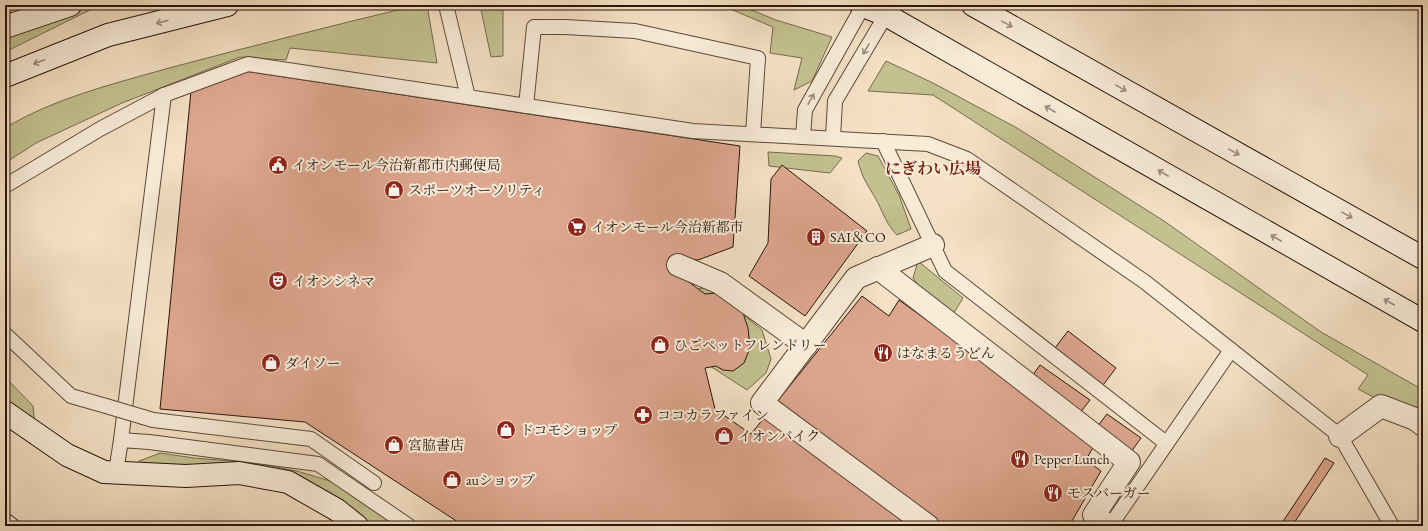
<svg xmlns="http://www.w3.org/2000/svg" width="1428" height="531" font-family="'EB Garamond','Noto Serif JP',serif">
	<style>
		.green { fill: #c3c190; stroke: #766b4e }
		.building { fill: #dda68e; stroke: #29150c }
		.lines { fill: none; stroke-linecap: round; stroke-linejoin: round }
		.lane-casing { stroke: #5c483a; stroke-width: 16 }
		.street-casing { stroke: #5c483a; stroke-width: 24 }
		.secondary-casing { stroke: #29150c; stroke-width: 24 }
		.lane { stroke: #f8ecd9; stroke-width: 14 }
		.street { stroke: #f8ecd9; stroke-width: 22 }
		.secondary { stroke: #f8ecd9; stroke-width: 22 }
		.lane-bridge-casing { stroke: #5c483a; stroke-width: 16; stroke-linecap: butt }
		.lane-bridge { stroke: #f8ecd9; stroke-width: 14 }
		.oneway { stroke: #9b8b7d }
		.labels { text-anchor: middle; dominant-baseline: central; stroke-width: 4; stroke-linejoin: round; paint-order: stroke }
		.poi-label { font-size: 14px; fill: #29150c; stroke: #f8ecd9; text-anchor: start }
		.quarter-label { font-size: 16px; font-weight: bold; fill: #7a1f14; stroke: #f8ecd9 }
	</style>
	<rect width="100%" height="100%" fill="#f5e1c5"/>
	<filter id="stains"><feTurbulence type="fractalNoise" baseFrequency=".005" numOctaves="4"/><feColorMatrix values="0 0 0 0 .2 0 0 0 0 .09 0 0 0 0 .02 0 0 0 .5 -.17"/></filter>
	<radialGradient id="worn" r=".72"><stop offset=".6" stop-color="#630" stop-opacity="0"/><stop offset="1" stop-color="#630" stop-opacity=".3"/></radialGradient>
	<g class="green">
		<path d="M 5,5 L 100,5 L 5,52 Z"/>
		<path d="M 418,5 L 427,5 L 437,63 L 290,48 L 286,60 L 240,57 L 122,103 L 36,143 L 5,163 L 5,128 C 55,98 113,84 169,68 C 252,46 335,25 418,5 Z"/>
		<path d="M 480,5 L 512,5 L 503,10 L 503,56 L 491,57 Z"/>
		<path d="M 721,5 L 739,5 L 776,20 L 832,37 L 812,81 L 794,90 L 802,58 L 770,53 L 773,27 Z"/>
		<path d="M 886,61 L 933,83 L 1017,128 L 1164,221 L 1321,332 L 1423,390 L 1423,416 L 1379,400 L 1358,389 L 1368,375 L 933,95 L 868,91 Z"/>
		<path d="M 768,152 L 835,156 L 842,158 L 830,173 L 769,166 Z"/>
		<path d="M 866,153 L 878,156 L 899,195 L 911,229 L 897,235 C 887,225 884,215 878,203 C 869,186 863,181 858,161 Z"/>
		<path d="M 918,261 L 963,298 L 952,316 L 920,287 L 913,278 Z"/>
		<path d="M 710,287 L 762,330 L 771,359 L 766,373 L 747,390 L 696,357 L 687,291 Z"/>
		<path d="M 5,377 L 33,406 L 35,426 L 5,402 Z"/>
		<path d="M 160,453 L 194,458 L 255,463 L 297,471 L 340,484 L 389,521 L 385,526 L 370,526 L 336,501 L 289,477 L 140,468 L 139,461 Z"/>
	</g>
	<g class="building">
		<path d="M 238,70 L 740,146 L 733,247 L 698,260 L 669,257 L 670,268 L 705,294 L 717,293 L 742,310 L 748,328 L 750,348 L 744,363 L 733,371 L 723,370 L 716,366 L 705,368 L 715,409 L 751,434 L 862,296 L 889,316 L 899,300 L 1096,442 L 1086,460 L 1101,471 L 1069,526 L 464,526 L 305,422 L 160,409 L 191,91 Z"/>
		<path d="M 782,165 L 867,231 L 805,316 L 749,276 L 768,243 L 771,179 Z"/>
		<path d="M 1068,331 L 1116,368 L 1103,385 L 1055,348 Z"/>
		<path d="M 1040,365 L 1090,400 L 1079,414 L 1030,379 Z"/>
		<path d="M 1107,414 L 1141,438 L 1131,452 L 1097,427 Z"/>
		<path d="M 1325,458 L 1334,463 L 1292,526 L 1280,526 Z"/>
	</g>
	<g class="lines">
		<defs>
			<g id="lane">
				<path d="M 446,5 L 468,97"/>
				<path d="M 526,106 L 534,27 L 565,27 L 635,31 L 758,58 L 753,134"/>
				<path d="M 803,137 L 805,110 L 863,6"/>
				<path d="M 833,138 L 835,101 L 886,15"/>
				<path d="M 883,141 L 945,271 L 1166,443"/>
				<path d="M 5,186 L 100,129 L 164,95 L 248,64 L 693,131 L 928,144 L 967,159 L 1145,282 L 1340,436 L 1392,526"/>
				<path d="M 5,334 L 71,396 L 106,406"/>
				<path d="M 143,417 L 153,420 L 311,439 L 374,483"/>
				<path d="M 121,440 L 164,95"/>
				<path d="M 116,472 L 121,440 L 149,442 L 318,464 L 409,526"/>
				<path d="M 5,520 L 13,526"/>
				<path d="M 1110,526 L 1231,350"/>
			</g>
			<g id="street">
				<path d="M 678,265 L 720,283 L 806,345"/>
				<path d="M 878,268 L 1129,462 L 1094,515 L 1108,526"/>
				<path d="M 1340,436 L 1381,406 L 1415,419 L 1423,425"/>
				<path d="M 928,526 L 762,403 L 856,278 L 933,245"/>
			</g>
			<g id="secondary">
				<path d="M 861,5 L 886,15 L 1423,321"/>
				<path d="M 973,5 L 1423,258"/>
				<path d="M 5,27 L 70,5"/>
				<path d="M 5,76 L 108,35 L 227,5"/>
				<path d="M 5,412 L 67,455 L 104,472 L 186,476 L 239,473 L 288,482 L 337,510 L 357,526"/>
			</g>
		</defs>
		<use href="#lane" class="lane-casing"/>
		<use href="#street" class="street-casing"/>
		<use href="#secondary" class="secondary-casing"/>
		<use href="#lane" class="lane"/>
		<use href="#street" class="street"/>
		<use href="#secondary" class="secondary"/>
		<defs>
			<path id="lane-bridge" d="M 106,406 L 143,417"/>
		</defs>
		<use href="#lane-bridge" class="lane-bridge-casing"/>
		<use href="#lane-bridge" class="lane-bridge"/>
	</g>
	<defs><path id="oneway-shaft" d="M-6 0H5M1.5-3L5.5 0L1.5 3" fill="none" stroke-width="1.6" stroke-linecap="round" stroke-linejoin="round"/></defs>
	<g class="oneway">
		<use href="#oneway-shaft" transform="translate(162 22) rotate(166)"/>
		<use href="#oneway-shaft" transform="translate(1007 24) rotate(29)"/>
		<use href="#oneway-shaft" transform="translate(866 49) rotate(121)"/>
		<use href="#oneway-shaft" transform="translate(39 62) rotate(159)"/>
		<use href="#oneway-shaft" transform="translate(1121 88) rotate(29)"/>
		<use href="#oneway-shaft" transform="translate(811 99) rotate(-61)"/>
		<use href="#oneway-shaft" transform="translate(1050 109) rotate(-150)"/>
		<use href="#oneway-shaft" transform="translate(1234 152) rotate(29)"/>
		<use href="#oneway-shaft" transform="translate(1163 173) rotate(-150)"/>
		<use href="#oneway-shaft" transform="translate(1347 215) rotate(29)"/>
		<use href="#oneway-shaft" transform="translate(1276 238) rotate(-150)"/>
		<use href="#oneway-shaft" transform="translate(1389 302) rotate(-150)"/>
	</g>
	<defs>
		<symbol id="civic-disc" viewBox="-11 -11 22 22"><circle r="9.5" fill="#8f2418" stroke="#f8ecd9"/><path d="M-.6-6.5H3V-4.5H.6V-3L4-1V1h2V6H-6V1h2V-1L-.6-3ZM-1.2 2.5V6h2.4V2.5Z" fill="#fff"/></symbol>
		<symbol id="shop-disc" viewBox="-11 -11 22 22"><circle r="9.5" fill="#8f2418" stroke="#f8ecd9"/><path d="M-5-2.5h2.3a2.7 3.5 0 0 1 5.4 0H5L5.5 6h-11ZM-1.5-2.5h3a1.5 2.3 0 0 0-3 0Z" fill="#fff"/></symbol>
		<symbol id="supermarket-disc" viewBox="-11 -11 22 22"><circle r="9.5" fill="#8f2418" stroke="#f8ecd9"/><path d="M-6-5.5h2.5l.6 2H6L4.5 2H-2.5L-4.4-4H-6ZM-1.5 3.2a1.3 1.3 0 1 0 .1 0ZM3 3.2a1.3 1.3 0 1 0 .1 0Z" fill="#fff"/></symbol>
		<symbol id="building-disc" viewBox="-11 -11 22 22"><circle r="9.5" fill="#8f2418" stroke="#f8ecd9"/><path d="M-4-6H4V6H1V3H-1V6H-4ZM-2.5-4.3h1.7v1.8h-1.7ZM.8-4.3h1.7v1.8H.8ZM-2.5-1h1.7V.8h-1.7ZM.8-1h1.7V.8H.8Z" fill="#fff"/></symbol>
		<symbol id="theatre-disc" viewBox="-11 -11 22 22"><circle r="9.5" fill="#8f2418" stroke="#f8ecd9"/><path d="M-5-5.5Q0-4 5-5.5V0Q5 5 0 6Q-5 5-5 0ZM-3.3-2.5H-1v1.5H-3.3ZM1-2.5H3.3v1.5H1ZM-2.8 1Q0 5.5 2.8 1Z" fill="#fff"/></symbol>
		<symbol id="restaurant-disc" viewBox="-11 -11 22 22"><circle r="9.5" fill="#8f2418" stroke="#f8ecd9"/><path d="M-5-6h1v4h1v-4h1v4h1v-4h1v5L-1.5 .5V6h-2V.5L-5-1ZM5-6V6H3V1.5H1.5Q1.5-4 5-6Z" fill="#fff"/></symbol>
		<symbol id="pharmacy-disc" viewBox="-11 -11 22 22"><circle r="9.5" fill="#8f2418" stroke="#f8ecd9"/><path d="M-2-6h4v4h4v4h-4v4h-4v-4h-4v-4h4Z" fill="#fff"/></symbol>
	</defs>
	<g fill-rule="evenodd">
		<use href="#civic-disc" x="267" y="154" width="22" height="22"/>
		<use href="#shop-disc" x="383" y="179" width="22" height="22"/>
		<use href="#supermarket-disc" x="566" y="216" width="22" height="22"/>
		<use href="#building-disc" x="805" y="226" width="22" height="22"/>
		<use href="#theatre-disc" x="267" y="270" width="22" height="22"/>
		<use href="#shop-disc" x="649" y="334" width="22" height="22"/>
		<use href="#restaurant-disc" x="872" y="342" width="22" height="22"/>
		<use href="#shop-disc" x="260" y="352" width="22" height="22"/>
		<use href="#pharmacy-disc" x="632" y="404" width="22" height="22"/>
		<use href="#shop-disc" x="495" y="419" width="22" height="22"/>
		<use href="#shop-disc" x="713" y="425" width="22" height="22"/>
		<use href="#shop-disc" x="383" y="434" width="22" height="22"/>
		<use href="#restaurant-disc" x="1009" y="448" width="22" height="22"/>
		<use href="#shop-disc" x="441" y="469" width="22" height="22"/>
		<use href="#restaurant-disc" x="1042" y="482" width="22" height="22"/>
	</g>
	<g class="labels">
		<g class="poi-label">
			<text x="292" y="165">イオンモール今治新都市内郵便局</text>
			<text x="408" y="190">スポーツオーソリティ</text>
			<text x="591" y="227">イオンモール今治新都市</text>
			<text x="830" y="237">SAI＆CO</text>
			<text x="292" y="281">イオンシネマ</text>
			<text x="674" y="345">ひごペットフレンドリー</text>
			<text x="897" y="353">はなまるうどん</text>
			<text x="285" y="363">ダイソー</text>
			<text x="657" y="415">ココカラファイン</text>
			<text x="520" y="430">ドコモショップ</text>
			<text x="738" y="436">イオンバイク</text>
			<text x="408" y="445">宮脇書店</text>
			<text x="1034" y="459">Pepper Lunch</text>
			<text x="466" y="480">auショップ</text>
			<text x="1067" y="493">モスバーガー</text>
		</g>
		<g class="quarter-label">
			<text x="933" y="168">にぎわい広場</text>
		</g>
	</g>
	<rect width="1428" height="531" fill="none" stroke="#f5e1c5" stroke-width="20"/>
	<rect x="6" y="6" width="1416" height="519" fill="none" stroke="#29150c" stroke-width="2"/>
	<rect x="10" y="10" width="1408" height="511" fill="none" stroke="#29150c"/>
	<rect width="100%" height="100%" filter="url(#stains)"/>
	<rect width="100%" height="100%" fill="url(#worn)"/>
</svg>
